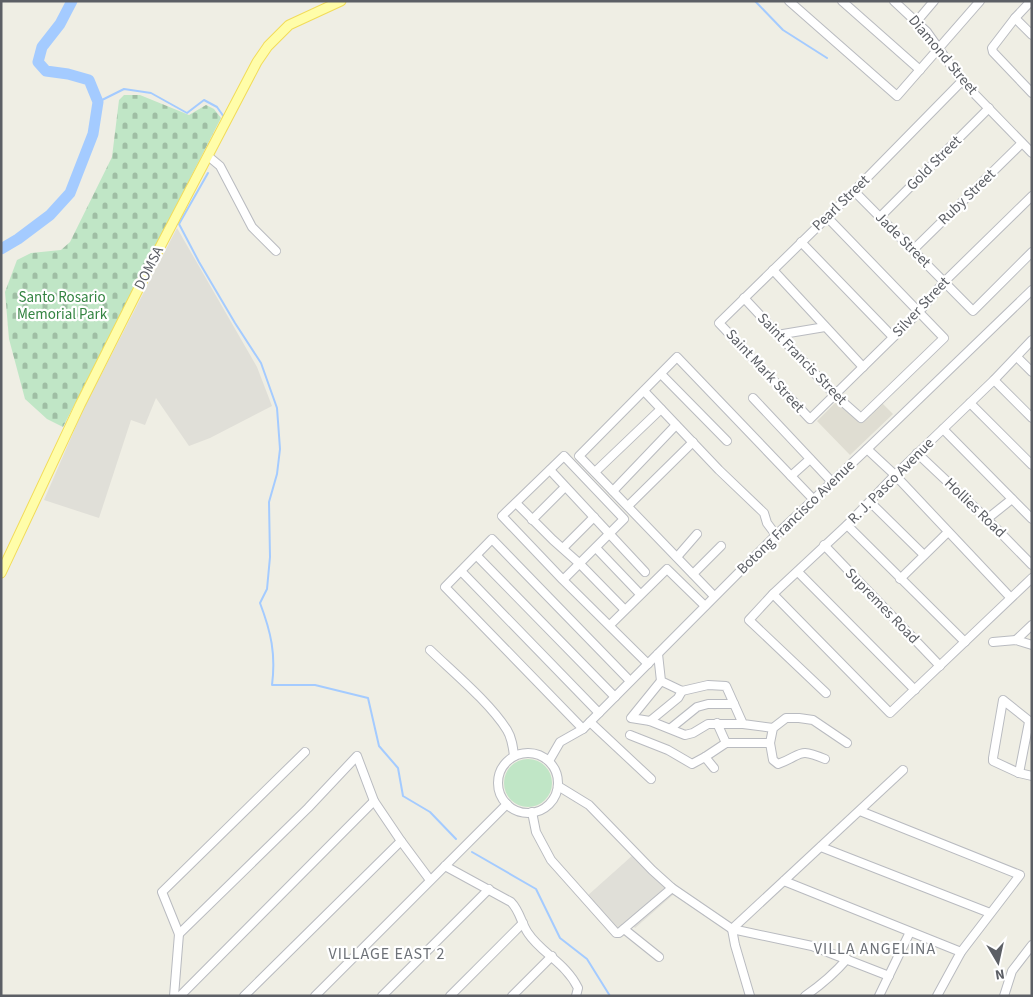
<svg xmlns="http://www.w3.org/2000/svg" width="1033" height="997" font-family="'Source Sans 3',sans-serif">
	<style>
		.industrial { fill: #e0dfd8 }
		.education { fill: #dfddd2 }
		.green { fill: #c0e6c6 }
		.cemetery { fill: url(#cemetery-stones) }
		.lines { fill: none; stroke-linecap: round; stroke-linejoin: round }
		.stream { stroke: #a4cbff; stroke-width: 2 }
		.river { stroke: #a4cbff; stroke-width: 11 }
		.minor-casing { stroke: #b9bbc0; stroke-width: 10 }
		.major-casing { stroke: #f2dc59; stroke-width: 11 }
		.minor { stroke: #fff; stroke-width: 8 }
		.major { stroke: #fffda9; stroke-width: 9 }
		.labels { text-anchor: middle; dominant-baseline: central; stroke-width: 4.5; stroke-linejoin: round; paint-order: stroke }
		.street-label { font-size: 15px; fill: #5c5f65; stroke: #fff }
		.park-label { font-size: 15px; fill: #348442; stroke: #fff }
		.neighbourhood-label { font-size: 16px; letter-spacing: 1px; fill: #6d7177; stroke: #fff }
	</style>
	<defs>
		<pattern id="cemetery-stones" width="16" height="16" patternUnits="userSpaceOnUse" patternTransform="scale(1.25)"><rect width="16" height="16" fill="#c0e6c6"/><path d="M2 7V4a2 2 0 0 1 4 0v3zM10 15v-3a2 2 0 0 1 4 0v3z" fill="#9fbea4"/></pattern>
	</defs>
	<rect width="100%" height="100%" fill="#efeee4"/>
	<g class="industrial">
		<path d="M 177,228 L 257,367 L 272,406 L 210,438 L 189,446 L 156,398 L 145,425 L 131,420 L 99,518 L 44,500 L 83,410 Z"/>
		<path d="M 633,855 L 674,894 L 635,928 L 629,921 L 617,931 L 586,897 Z"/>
	</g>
	<path class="education" d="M 838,400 L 861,423 L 882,403 L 893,414 L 850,455 L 817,421 Z"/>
	<circle class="green" cx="528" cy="783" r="24"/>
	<path class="cemetery" d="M 124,95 L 140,95 L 189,115 L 206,105 L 214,109 L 221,118 L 63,427 L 47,419 L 25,399 L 9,339 L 5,292 L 17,260 L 31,253 L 61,250 L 70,242 L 112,157 L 119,100 Z"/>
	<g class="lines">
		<g class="stream">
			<path d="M 755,1 L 783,30 L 827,58"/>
			<path d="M 98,102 L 124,89 L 151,93 L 187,113 L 204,100 L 217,107 L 224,117"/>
			<path d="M 208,173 L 179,224 L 199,262 L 235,323 L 261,363 L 277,408 L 280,449 L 277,474 L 269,502 L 270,557 L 267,589 L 260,603 C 271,632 276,654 272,685 L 315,685 L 368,698 L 379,746 L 398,768 L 403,796 L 430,812 L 456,839"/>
			<path d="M 472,852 L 536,889 L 560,938 L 587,959 L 610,996"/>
		</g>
		<path class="river" d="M 1,249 L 18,239 L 50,215 L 70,193 L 93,134 L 98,102 L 89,80 L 68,74 L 46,71 L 38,62 L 42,47 L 60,24 L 72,1"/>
		<defs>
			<g id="minor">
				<path d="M 789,1 L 897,96 L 980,1"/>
				<path d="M 842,1 L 920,70"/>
				<path d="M 894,1 L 927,32 L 962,81 L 1032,153"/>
				<path d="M 1031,1 L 1015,18 L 992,48 L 993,52 L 1032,93"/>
				<path d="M 1015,18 L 1032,35"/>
				<path d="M 917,21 L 934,1"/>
				<path d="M 962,81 L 854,191 L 719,323 L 810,419 L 919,312 L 944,282 L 1032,196"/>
				<path d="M 208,156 L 220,166 L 252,227 L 276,251"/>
				<path d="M 854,191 L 973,311 L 1032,252"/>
				<path d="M 880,217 L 989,108"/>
				<path d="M 801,242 L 893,337"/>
				<path d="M 913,250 L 1022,143"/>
				<path d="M 773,270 L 863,367"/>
				<path d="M 744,298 L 835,395 L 861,418 L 944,338 L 827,217"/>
				<path d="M 777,335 L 825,327"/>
				<path d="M 1017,357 L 1032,372"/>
				<path d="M 661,374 L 727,441"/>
				<path d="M 994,380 L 1032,418"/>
				<path d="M 644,391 L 719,470 L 764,513 L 767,523 L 776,535"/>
				<path d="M 753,398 L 832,482"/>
				<path d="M 970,403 L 1032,465"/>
				<path d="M 943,429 L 1032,519"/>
				<path d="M 867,449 L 895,475 L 1010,597"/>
				<path d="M 917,453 L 987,519 L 1032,565"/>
				<path d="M 550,470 L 645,572"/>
				<path d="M 595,472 L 661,409"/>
				<path d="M 791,476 L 810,459"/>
				<path d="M 613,491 L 676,425"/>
				<path d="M 870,502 L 924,555"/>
				<path d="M 516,503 L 553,540 L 580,564 L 624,609"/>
				<path d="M 628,506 L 693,442"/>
				<path d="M 987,519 L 1012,499"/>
				<path d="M 532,520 L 565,487"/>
				<path d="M 847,525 L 965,642"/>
				<path d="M 824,545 L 940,666"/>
				<path d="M 563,548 L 594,517"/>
				<path d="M 596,548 L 640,594"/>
				<path d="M 477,556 L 615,697"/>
				<path d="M 677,557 L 697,534"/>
				<path d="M 461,571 L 599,713"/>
				<path d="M 798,572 L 915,690"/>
				<path d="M 693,574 L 721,546"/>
				<path d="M 900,579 L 948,532"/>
				<path d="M 563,580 L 624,519 L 564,456 L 502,516 L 563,580 L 648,664"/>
				<path d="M 773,594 L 890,713 L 1032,578"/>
				<path d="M 714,596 L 579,456 L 677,357 L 814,500"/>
				<path d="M 610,625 L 667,569 L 705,606"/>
				<path d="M 1016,640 L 1032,625"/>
				<path d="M 993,642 L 1016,640 L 1032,645"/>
				<path d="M 430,650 C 454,673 490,703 507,730 C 512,738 513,747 514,756"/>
				<path d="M 658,654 L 661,681 L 682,691 L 708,685 L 726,686 L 743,724 L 773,728"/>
				<path d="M 661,681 L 631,718 L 650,721 L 685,735 L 693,733 L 708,724 L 743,724"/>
				<path d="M 826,693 L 749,620 L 773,594 L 847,525 L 895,475 L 994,380 L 1032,340"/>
				<path d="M 650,721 L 678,698 L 682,691"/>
				<path d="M 590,722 L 651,779"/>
				<path d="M 717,723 L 726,743"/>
				<path d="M 1032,723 L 1003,700 L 993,758 L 993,761 L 1019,773 L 1032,776"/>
				<path d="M 671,728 L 697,707 L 708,704 L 734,704"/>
				<path d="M 583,729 L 445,587 L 492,539 L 630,681"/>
				<path d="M 630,735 L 668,750 L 692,764 L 705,757"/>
				<path d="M 770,743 L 773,760 L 778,764 C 803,755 797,747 825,759"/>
				<circle cx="528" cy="783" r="30"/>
				<path d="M 549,761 L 560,742 L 583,729 L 776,535 L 867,449 L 1032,290"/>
				<path d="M 714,768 L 705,757 L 726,743 L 770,743 L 773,728 L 786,718 L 799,718 L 813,720 L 847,743"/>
				<path d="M 1019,773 L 1029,722"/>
				<path d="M 558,786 L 589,805 L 652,870 L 672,888 L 732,929 L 812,946 L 889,976"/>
				<path d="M 860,811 L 1020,875 L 961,952 L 937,996"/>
				<path d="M 532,812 L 536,832 L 551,860 L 616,933 L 619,933 L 672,888"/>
				<path d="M 821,847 L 990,913"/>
				<path d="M 445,866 L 511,902 C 520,911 521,923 528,933 C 541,953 566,963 578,988 L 576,996"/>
				<path d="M 784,881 L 961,952"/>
				<path d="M 624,929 L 659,957"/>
				<path d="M 732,929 L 903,770"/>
				<path d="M 732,929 L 735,945 L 750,996"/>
				<path d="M 179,934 L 308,808 L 357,756 L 374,801 L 401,841 L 430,880"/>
				<path d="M 174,996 L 179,934 L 162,892 L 305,752"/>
				<path d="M 180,996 L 374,801"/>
				<path d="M 244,996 L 401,841"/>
				<path d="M 315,996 L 507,804"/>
				<path d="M 382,996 L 489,889"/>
				<path d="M 450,996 L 523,923"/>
				<path d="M 512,996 L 552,956"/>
				<path d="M 805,996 C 821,985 834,974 847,959"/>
				<path d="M 879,996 L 910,932"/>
				<path d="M 1004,996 L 1012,971 L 1032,945"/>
			</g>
			<path id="major" d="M 1,573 L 80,405 L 148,270 L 257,62 L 268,46 L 289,25 L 341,1"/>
		</defs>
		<use href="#minor" class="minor-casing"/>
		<use href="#major" class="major-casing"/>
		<use href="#minor" class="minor"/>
		<use href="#major" class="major"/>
	</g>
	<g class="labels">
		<g class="street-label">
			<text transform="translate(943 55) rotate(50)">Diamond Street</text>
			<text transform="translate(934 163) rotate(-45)">Gold Street</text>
			<text transform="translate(967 197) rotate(-44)">Ruby Street</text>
			<text transform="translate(841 203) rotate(-44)">Pearl Street</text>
			<text transform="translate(903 240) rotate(45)">Jade Street</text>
			<text transform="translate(149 268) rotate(-63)">DOMSA</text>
			<text transform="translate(921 307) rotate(-47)">Silver Street</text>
			<text transform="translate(802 359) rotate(46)">Saint Francis Street</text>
			<text transform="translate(765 371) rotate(47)">Saint Mark Street</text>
			<text transform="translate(891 481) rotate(-45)">R. J. Pasco Avenue</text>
			<text transform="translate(975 508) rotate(44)">Hollies Road</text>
			<text transform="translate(796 517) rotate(-44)">Botong Francisco Avenue</text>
			<text transform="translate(882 606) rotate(46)">Supremes Road</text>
		</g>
		<g class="park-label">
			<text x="62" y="297">Santo Rosario<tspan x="62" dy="17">Memorial Park</tspan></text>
		</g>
		<g class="neighbourhood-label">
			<text x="875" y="949">VILLA ANGELINA</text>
			<text x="387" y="954">VILLAGE EAST 2</text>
		</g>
	</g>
	<rect width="1033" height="997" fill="none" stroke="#5c5f65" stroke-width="5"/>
	<g transform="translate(998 962) rotate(171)" stroke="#ffffff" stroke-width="4" paint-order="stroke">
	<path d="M0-4L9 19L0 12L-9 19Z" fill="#5c5f65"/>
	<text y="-8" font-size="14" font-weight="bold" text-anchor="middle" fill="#5c5f65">N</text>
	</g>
</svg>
